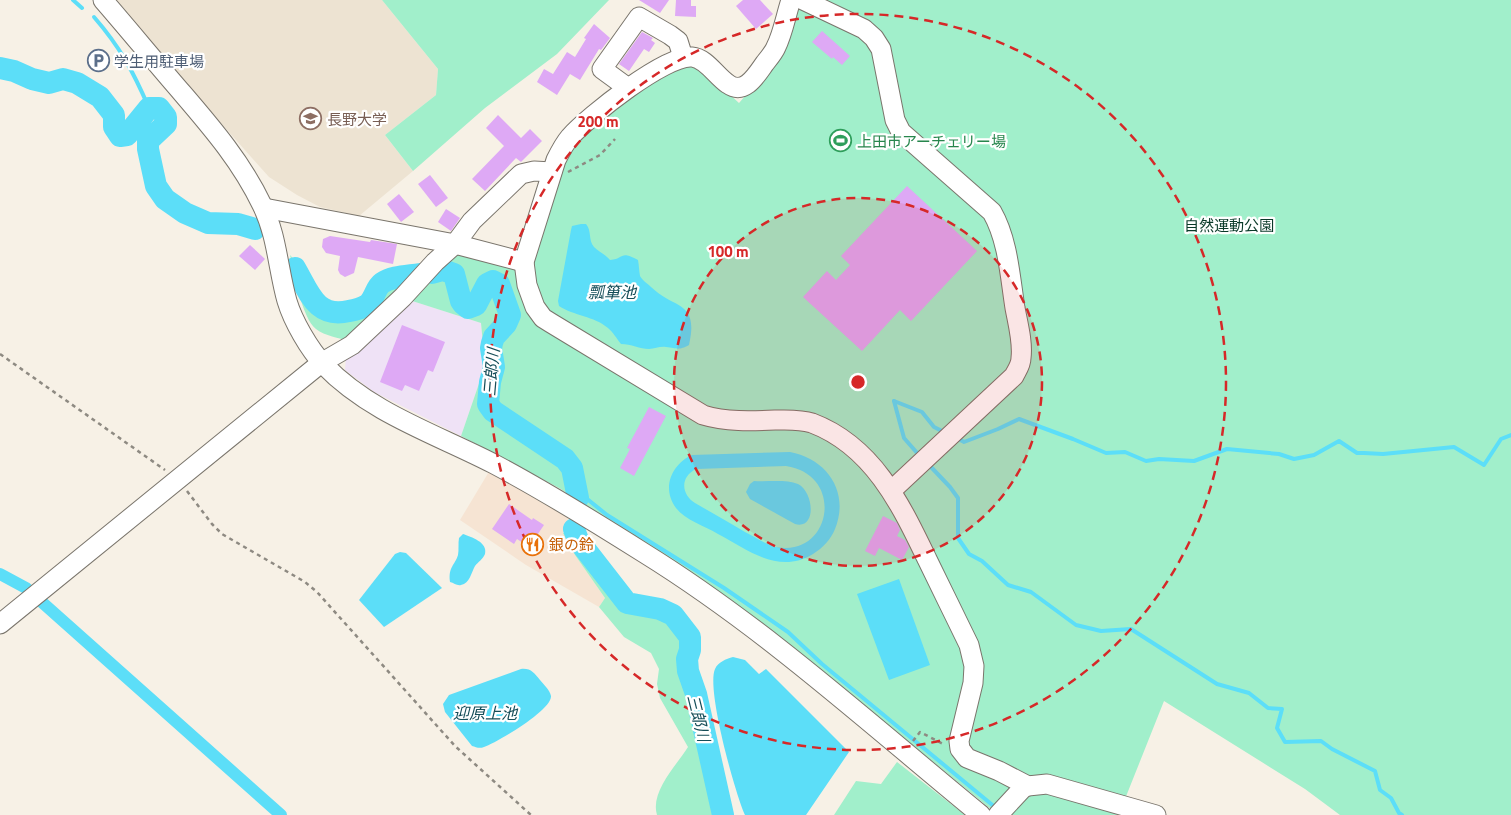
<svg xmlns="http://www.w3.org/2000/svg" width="1511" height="815" font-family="'Titillium Web','Noto Sans JP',sans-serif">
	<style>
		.commercial { fill: #f6e4d3 }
		.industrial { fill: #efe2f6 }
		.built { fill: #ede3d2 }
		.green { fill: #a1efcb }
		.water { fill: #5cdef8; fill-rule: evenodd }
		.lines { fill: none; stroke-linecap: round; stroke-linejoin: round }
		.stream { stroke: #5cdef8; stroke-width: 4 }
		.canal { stroke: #5cdef8; stroke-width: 12 }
		.river { stroke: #5cdef8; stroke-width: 22 }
		.building { fill: #dea9f5 }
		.minor-casing { stroke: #7a756c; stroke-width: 21 }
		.path { stroke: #8e8a82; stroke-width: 2.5; stroke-dasharray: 4 4; stroke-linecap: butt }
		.minor { stroke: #fff; stroke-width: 19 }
		.ring { fill: none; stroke: #d62828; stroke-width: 2.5; stroke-dasharray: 9 6 }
		.labels { text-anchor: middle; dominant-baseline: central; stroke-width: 4.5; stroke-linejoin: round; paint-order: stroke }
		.service-label { font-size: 15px; fill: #4e5e75; stroke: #fff; text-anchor: start }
		.education-label { font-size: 15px; fill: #785e54; stroke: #fff; text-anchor: start }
		.leisure-label { font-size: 15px; fill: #27864d; stroke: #fff; text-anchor: start }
		.park-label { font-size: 15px; fill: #093928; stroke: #fff }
		.food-label { font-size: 15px; fill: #c56008; stroke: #fff; text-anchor: start }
		.water-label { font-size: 16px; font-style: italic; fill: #154d58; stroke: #fff }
		.centre { fill: #d62828; stroke: #fff; stroke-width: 2.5 }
		.ring-label { font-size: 15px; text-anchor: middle; font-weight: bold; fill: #d62828; stroke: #fff; stroke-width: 4.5; stroke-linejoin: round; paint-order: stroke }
	</style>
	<rect width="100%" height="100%" fill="#f7f1e6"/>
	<path class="commercial" d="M 490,470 L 570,515 L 563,533 L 575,555 L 605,598 L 599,607 L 526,565 L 460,520 Z"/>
	<path class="industrial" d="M 406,299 L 481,323 L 485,366 L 461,436 L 374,392 L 345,370 L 346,356 Z"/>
	<path class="built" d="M 115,0 L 382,0 L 438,69 L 436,95 L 385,135 L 413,171 L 359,216 L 320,207 L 297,195 L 269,177 L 203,103 Z"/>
	<g class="green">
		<path d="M 382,0 L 609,0 L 557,54 L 485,108 L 413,171 L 385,135 L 436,95 L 438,69 Z"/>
		<path d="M 803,0 L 1511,0 L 1511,815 L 1340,815 L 1305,789 L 1164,701 L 1125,799 L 1060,790 L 1134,815 L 998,815 L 784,640 L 720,592 L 559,488 L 461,436 L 485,366 L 481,323 L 406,299 L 454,252 L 530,273 L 568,148 L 620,100 L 683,63 L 701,68 L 739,103 L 760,79 Z"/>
		<path d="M 290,255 C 297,263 306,271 311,280 C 324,302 325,315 356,306 C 362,298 367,286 374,279 C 382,271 411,270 424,268 L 349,341 C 339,338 325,336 316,329 C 302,318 294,273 290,255 Z"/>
		<path d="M 563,533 L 580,533 L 629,600 L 650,606 L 663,606 L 677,614 L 687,625 L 692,636 L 694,649 L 691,659 L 698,694 L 722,795 L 728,815 L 657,815 C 650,792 676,766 688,747 L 660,698 L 657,684 L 659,669 L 651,653 L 624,637 L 599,607 L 605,598 L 575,555 Z"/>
		<path d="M 897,762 L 965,815 L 834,815 L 856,781 L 881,784 Z"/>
	</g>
	<g class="water">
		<path d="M 581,224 L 586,224 C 592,231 588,240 594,247 C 599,252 605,254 610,260 C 625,259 619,250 638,260 C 639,265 639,271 640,276 C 642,280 648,284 651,287 C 675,310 699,300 689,345 C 678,351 677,348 666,347 C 660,346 655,349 649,349 C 640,349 631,344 621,344 C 617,339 613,332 608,328 C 594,316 574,316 559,306 L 558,301 L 571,230 L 572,226 Z"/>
		<path d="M 790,452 C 827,459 850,492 835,529 C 831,539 823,548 813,554 C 779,575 748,550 718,534 C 705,526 685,520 676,508 C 661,488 672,464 692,455 ZM 786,466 C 846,475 831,558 776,547 C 765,544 755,537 745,532 C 729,522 712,513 695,503 C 681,494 680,477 696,469 Z"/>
		<path d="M 754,481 C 767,482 786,479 798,484 C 814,492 817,530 795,524 L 750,499 L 746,492 L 750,484 Z"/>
		<path d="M 463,534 C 471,537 488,542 485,554 C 483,559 478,562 475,566 C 471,573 470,583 461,585 C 457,586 454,583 450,582 C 448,567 455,565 458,555 C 459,550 458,543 459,538 Z"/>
		<path d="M 400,552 L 406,553 L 442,588 L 384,627 L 359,600 L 395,554 Z"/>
		<path d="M 899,579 L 930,665 L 889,680 L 857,594 Z"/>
		<path d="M 733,657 L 745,660 L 759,674 L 766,669 L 849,752 L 806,815 L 745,815 C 735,793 706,689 715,669 C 718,662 726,659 733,657 Z"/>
		<path d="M 521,669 C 531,668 534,673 540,680 C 543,684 550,690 551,696 C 552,710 496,743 484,747 C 479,749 476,747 472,746 L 445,712 L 443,704 L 449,695 Z"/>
	</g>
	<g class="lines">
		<g class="stream">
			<path d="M 73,0 L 82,8"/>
			<path d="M 94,17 C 120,47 133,71 149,108"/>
			<path d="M 894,401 L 922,412 L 934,427 L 944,432"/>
			<path d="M 894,401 L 904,438 L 918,454"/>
			<path d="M 955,437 L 964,442 L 998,429 L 1019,419 L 1073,439 L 1106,453 L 1125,452 L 1146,461 L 1159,459 L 1194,461 L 1227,449 L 1279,454 L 1294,459 L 1314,455 L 1339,441 L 1357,453 L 1364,453 L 1383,454 L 1454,447 L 1484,465 L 1501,439 L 1511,435"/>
			<path d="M 931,467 L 950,487 L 958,498 L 958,538 L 969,554 L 982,561 L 1008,585 L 1031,592 L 1076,625 L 1101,631 L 1131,629 L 1217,684 L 1249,693 L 1268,708 L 1282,709 L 1277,728 L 1285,742 L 1321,741 L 1332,749 L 1375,771 L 1380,790 L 1391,798 L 1399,813 L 1402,815"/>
			<path d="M 576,490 L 607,515 L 724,588 L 788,632 L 822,664 L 996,808"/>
		</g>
		<path class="canal" d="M 0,574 L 26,588 L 281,815"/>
		<g class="river">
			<path d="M 0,68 L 14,71 L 32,79 L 49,83 L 63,79 L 77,83 L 100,97 L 114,115 L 114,127 L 120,136 L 127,135 L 149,108 L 159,108 L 166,117 L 166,124 L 148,141 L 148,149 L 156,186 L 165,199 L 185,213 L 208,223 L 238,224 L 255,229"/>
			<path d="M 295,268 C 309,292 316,319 349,311 C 356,310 362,308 367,305 C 375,299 375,288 382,283 C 392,276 408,276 420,274"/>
			<path d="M 432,273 L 443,270 L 454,274 L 461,301 L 463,304 L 468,308 L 476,305 L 487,284 L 493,281 L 499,284 L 510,315 L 506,324 L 494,337 L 492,343 L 491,348 L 494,367 L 490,382 L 488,404 L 493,411 L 565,459 L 572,468 L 578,498"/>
			<path d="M 574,529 L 578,540 L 627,603 L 660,609 L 673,615 L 690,637 L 690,650 L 687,659 L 688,671 L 696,694 L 723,815"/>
		</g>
	</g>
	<g class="building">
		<path d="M 639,0 L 669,0 L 660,13 Z"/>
		<path d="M 676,0 L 691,0 L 691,6 L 696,6 L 696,17 L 675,16 Z"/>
		<path d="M 743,0 L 760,0 L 773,14 L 756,29 L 736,6 Z"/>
		<path d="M 594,24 L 610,38 L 601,50 L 599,49 L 580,80 L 570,74 L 557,95 L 537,82 L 544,69 L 553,74 L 567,52 L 575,57 L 586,39 L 584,38 Z"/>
		<path d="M 822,31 L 850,56 L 842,65 L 833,57 L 832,59 L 812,42 Z"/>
		<path d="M 642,32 L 653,38 L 651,40 L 655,43 L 649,52 L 644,49 L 629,71 L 619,64 Z"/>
		<path d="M 498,115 L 521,138 L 530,129 L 542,141 L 521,162 L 516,158 L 485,191 L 472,179 L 504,146 L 486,128 Z"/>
		<path d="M 430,175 L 448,198 L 436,207 L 418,184 Z"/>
		<path d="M 907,186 L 977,251 L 911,321 L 900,310 L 862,351 L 803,297 L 827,271 L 836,280 L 850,265 L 841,256 Z"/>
		<path d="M 399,194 L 414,212 L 401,222 L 387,204 Z"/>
		<path d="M 446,209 L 460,218 L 451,231 L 438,222 Z"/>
		<path d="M 330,236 L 370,242 L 371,240 L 397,244 L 393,264 L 358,257 L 354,273 L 345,277 L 340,274 L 338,270 L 340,256 L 326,253 L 322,247 L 323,239 Z"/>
		<path d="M 250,245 L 265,259 L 255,270 L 239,256 Z"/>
		<path d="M 402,325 L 445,342 L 433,372 L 428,370 L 419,391 L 405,385 L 402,391 L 380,382 Z"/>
		<path d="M 649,407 L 666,416 L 634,476 L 620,468 L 630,449 L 627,448 Z"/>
		<path d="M 509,504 L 532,520 L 533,518 L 544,525 L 529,547 L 517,539 L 514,544 L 492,529 Z"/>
		<path d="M 883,516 L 897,523 L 900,530 L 897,536 L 905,540 L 909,547 L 902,560 L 879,548 L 875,556 L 865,551 Z"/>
	</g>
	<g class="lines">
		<defs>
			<g id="minor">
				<path d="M 103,0 C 130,31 156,63 183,94 C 213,129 242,163 262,205 C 277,235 278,269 287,301 C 293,321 309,349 324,365 C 370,413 436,434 494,464 C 545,491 595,522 644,553 C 765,628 871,725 981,815"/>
				<path d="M 791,0 C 786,15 783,33 776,47 C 774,52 769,58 765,63 C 757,74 745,96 728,84 C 716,76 706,58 692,57 C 665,55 589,116 570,137 C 564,144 560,152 556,160 L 524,262 L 527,285 L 535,307 L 543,318 L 551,323 L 703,415 C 726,422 751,421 775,420 C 787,420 800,419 812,423 C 873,446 901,505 927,559 C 941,588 955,616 969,645 L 974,666 L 973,683 L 959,741 L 960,749 L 967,758 L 999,771 L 1028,786"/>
				<path d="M 803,0 L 864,29 L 874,38 L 881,49 L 895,120 L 901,132 L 992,212 C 1008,240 1010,276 1015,308 C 1018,324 1023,342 1021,358 C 1021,365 1017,370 1014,376 L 892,490"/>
				<path d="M 628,88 L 602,69 L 639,17 L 670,35 L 678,41 L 683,57"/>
				<path d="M 264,208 L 455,244 L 524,262"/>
				<path d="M 0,624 L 321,363 L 352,345 L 403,297 L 435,262 L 455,244 L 472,221 L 521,174 L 534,171 L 552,172"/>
				<path d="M 998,815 L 1023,788 L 1028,786 L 1047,784 L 1156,815"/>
			</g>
		</defs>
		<use href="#minor" class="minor-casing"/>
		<g class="path">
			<path d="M 568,172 L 600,155 L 615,139"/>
			<path d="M 0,354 L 165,470"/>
			<path d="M 187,491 L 212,524 L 222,534 L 305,582 L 317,592 L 455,746 L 531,815"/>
			<path d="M 913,741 L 920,732 L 945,745"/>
		</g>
		<use href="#minor" class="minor"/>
	</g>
	<circle cx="858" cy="382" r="184" fill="#d62828" fill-opacity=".12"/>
	<g class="ring">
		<circle cx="858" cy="382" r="184"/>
		<circle cx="858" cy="382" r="368"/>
	</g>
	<defs>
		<symbol id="parking-ring" viewBox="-11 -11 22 22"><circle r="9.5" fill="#fff" stroke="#5c6f8a" stroke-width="1.5"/><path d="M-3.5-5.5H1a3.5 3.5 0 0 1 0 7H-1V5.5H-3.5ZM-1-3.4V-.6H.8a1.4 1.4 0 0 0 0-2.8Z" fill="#5c6f8a"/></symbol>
		<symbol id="university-ring" viewBox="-11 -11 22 22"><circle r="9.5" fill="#fff" stroke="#8d6e63" stroke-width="1.5"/><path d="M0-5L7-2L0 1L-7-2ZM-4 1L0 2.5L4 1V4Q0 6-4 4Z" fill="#8d6e63"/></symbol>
		<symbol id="stadium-ring" viewBox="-11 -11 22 22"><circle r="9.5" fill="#fff" stroke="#2e9e5b" stroke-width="1.5"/><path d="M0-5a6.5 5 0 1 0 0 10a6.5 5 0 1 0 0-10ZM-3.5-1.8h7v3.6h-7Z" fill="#2e9e5b"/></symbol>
		<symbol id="restaurant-ring" viewBox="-11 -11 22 22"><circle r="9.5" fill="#fff" stroke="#e8710a" stroke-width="1.5"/><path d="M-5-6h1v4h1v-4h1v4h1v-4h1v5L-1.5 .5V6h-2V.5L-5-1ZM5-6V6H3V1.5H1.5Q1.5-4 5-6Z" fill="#e8710a"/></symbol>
	</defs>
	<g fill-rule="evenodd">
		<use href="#parking-ring" x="86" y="48" width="25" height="25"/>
		<use href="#university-ring" x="298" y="106" width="25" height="25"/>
		<use href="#stadium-ring" x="828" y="128" width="25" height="25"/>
		<use href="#restaurant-ring" x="520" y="532" width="25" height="25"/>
	</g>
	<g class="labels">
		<g class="service-label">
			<text x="114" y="61">学生用駐車場</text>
		</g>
		<g class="education-label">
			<text x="327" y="119">長野大学</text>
		</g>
		<g class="leisure-label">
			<text x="857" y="141">上田市アーチェリー場</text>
		</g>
		<g class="park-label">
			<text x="1229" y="225">自然運動公園</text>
		</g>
		<g class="food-label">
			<text x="549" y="544">銀の鈴</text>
		</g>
		<g class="water-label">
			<text x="612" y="292">瓢箪池</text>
			<text transform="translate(491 372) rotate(-85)">三郎川</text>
			<text x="485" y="713">迎原上池</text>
			<text transform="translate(699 718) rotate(76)">三郎川</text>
		</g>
	</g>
	<circle cx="858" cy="382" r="8" class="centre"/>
	<g class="ring-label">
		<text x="598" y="127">200 m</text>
		<text x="728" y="257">100 m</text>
	</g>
</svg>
